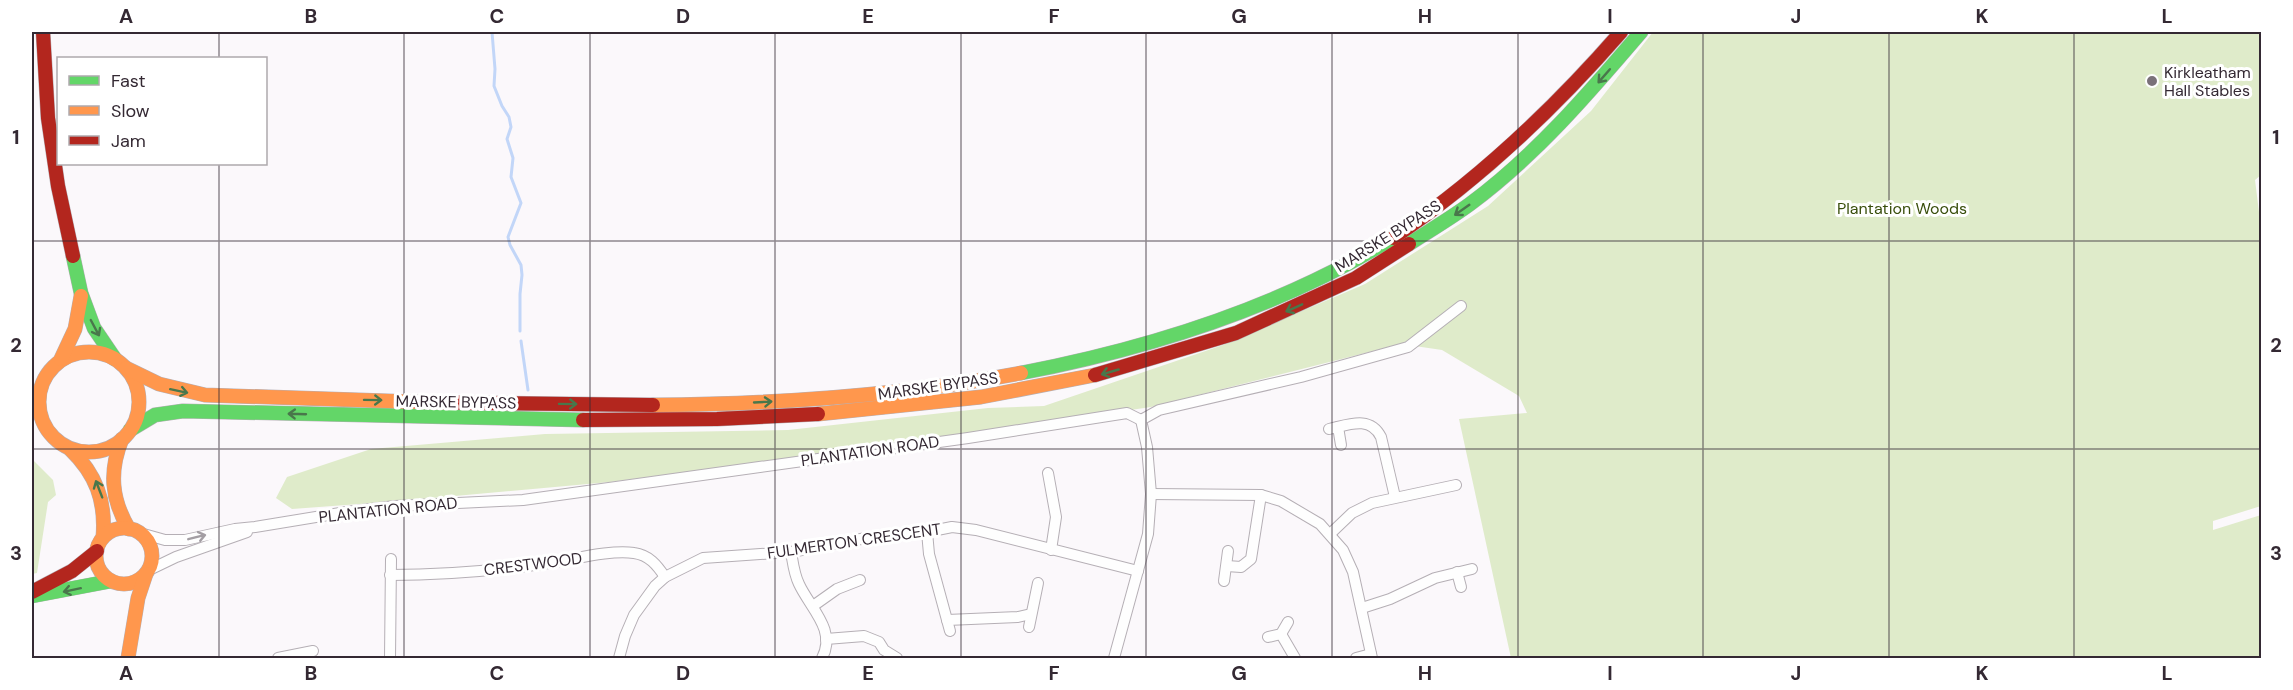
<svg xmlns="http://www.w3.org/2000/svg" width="2293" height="690" font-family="'DM Sans',sans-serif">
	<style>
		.green { fill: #dfebca }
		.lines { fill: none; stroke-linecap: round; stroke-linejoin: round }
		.stream { stroke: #c2d6f8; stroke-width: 3 }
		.street-casing { stroke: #b5afb5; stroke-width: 12 }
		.fast-casing { stroke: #b5afb5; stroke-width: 15 }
		.slow-casing { stroke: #b5afb5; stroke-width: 15 }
		.jam-casing { stroke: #b5afb5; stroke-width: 15 }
		.street { stroke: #fefefe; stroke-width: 10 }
		.fast { stroke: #63d668; stroke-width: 14 }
		.slow { stroke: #ff974d; stroke-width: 14 }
		.jam { stroke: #b3261e; stroke-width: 14 }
		.oneway { stroke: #49774b }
		.oneway2 { stroke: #a39ea3 }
		.grid { fill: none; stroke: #342933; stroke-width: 1.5; stroke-opacity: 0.55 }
		.poi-dot { fill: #7a7179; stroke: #fff; stroke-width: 2 }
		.labels { text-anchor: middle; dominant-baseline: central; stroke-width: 6; stroke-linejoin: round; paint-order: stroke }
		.poi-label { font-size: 16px; fill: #342933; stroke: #fff; text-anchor: start }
		.park-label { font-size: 16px; fill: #394e0c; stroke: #fff }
		.street-label { font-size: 16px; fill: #342933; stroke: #fff }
		.neatline { fill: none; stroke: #342933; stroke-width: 2 }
		.grid-label { font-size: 20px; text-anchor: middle; font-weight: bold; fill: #342933 }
	</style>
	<rect width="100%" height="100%" fill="#fbf8fb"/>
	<g class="green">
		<path d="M 1653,32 L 2261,32 L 2262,174 L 2255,180 L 2262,236 L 2261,506 L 2213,521 L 2213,530 L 2261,515 L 2261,658 L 1511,658 L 1459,419 L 1527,413 L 1519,396 L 1442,350 L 1401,344 L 1151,407 L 905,443 L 610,482 L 400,501 L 292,509 L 276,498 L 287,477 L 371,449 L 545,434 L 788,430 L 988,408 L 1044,406 L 1223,345 L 1365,284 L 1488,206 L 1591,111 Z"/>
		<path d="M 32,459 L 53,480 L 56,495 L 48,502 L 37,573 L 32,574 Z"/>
	</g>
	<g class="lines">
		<g class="stream">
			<path d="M 492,32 L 495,69 L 494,86 L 502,106 L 509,117 L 511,127 L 507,139 L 513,158 L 511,177 L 521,203 L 508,237 L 510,245 L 521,265 L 522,275 L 520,294 L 520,331"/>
			<path d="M 521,341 L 528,390"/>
		</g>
		<defs>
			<g id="street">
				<path d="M 1141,420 L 1159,410 L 1301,377 L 1408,347 L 1461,306"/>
				<path d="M 1338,427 L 1341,445"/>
				<path d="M 1329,429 C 1348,425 1370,415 1381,437 L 1395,497"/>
				<path d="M 1048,473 L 1056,517 L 1051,550"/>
				<path d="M 1151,494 L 1261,495 L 1281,501 L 1320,524 L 1343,550 L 1353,572 L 1372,658"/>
				<path d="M 927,532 L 929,554 L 950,631"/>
				<path d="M 140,533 L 165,540 L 185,540 L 235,529 L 255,527 L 346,512 L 395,506 L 523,500 L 968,438 L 1127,413 L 1141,420"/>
				<path d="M 1330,534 L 1352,513 L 1372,503 L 1456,485"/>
				<path d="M 791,552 C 793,563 794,574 799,584 C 810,608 837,630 822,658"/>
				<path d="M 1227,566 L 1241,567 L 1251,559 L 1261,495"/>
				<path d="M 149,570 L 176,557 L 247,532"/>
				<path d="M 1457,572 L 1461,587"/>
				<path d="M 390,575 C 441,575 492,571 542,564 C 568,561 609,549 634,553 C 649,555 657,565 665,577"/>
				<path d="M 1224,581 L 1228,551"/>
				<path d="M 813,606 L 837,589 L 860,580"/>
				<path d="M 1362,608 L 1390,599 L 1435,578 L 1472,569"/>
				<path d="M 947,620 L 1018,617 L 1031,614"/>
				<path d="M 1029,627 L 1038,583"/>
				<path d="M 1281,634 L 1295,658"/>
				<path d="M 1268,637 L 1281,634 L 1288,622"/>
				<path d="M 826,639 L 864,636 L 879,642 L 884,650 L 897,658"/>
				<path d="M 278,658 L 313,651"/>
				<path d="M 390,658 L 391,559"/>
				<path d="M 619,658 L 625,636 L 634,615 L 655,586 L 665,577 L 703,558 L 791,552 L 877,536 L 927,532 L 952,527 L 976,530 L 1138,571"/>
				<path d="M 1114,658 L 1148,534 L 1151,494 L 1147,447 L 1141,420"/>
				<path d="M 1356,658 L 1371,654"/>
			</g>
			<g id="fast">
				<path d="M 1409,244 C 1429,231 1451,218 1470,204 C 1535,156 1589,93 1641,32"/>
				<path d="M 73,256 L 81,293 L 94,328 L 115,359"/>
				<path d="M 1021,373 C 1151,348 1279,308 1393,238"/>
				<path d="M 130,430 L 155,415 L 183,411 L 583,420"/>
				<path d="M 32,596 L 111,581"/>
			</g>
			<g id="slow">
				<circle cx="89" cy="402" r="50"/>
				<path d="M 61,359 L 75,329 L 81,296"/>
				<path d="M 126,368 L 159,384 L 205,395 L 418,402"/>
				<path d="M 653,405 C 776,404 900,396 1021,373"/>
				<path d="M 818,414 L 981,397 L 1095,375"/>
				<path d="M 122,439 C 109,471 111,499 129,529"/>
				<path d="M 70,449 C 96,474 106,501 103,537"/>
				<circle cx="124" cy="556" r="28"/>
				<path d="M 128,658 L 138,598 L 146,574"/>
			</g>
			<g id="jam">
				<path d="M 43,32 L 48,118 L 58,186 L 73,256"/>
				<path d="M 1393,238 C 1479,180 1553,110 1621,32"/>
				<path d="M 1095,375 L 1236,333 L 1356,278 L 1409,244"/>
				<path d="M 418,402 L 653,405"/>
				<path d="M 583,420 L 717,419 L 818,414"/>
				<path d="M 32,592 L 72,571 L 97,551"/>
			</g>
		</defs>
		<use href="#street" class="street-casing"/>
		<use href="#fast" class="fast-casing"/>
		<use href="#slow" class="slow-casing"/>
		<use href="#jam" class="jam-casing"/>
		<use href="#street" class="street"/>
		<use href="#fast" class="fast"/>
		<use href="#slow" class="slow"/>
		<use href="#jam" class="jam"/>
	</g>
	<defs><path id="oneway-shaft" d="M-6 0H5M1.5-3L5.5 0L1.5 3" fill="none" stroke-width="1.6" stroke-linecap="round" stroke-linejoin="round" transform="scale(1.5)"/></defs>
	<g class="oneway">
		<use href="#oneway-shaft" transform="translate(1604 76) rotate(131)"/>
		<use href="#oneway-shaft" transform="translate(1462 210) rotate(145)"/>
		<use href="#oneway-shaft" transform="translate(1294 308) rotate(156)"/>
		<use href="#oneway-shaft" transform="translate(95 328) rotate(62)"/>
		<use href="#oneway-shaft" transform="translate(1110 372) rotate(164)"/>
		<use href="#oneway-shaft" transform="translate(179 391) rotate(12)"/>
		<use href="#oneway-shaft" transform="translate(373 400) rotate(1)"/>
		<use href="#oneway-shaft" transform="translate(763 402) rotate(-3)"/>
		<use href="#oneway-shaft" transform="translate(568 404) rotate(1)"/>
		<use href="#oneway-shaft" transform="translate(297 414) rotate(-178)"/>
		<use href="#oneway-shaft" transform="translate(99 489) rotate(-111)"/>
		<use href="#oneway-shaft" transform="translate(72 590) rotate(168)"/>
	</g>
	<use class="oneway2" href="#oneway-shaft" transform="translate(197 537) rotate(-14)"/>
	<path class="grid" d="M 219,32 L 219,58M 404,32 L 404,658M 590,32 L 590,658M 775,32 L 775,658M 961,32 L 961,658M 1146,32 L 1146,658M 1332,32 L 1332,658M 1518,32 L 1518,658M 1703,32 L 1703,658M 1889,32 L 1889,658M 2074,32 L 2074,658M 219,164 L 219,658M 32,241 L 2262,241M 32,449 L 2262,449"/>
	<circle class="poi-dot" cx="2152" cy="81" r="6"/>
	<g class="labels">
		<g class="poi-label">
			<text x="2164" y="72">Kirkleatham<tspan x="2164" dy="18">Hall Stables</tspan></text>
		</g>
		<g class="park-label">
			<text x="1902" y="208">Plantation Woods</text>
		</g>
		<g class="street-label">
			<text transform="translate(1388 236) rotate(-32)">MARSKE BYPASS</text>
			<text transform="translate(938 386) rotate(-8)">MARSKE BYPASS</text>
			<text transform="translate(456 402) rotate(1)">MARSKE BYPASS</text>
			<text transform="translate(870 451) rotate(-8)">PLANTATION ROAD</text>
			<text transform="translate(388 510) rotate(-6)">PLANTATION ROAD</text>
			<text transform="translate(854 541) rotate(-8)">FULMERTON CRESCENT</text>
			<text transform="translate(533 564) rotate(-7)">CRESTWOOD</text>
		</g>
	</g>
	<rect width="2293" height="690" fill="none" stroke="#ffffff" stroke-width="66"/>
	<rect x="57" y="57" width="210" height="108" fill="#ffffff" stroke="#aea9ad" stroke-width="1.5"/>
	<rect x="69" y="76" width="30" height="9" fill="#63d668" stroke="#aea9ad" stroke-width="1.5"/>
	<text x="111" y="87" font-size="18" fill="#342933">Fast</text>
	<rect x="69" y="106" width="30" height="9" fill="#ff974d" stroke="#aea9ad" stroke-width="1.5"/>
	<text x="111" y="117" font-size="18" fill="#342933">Slow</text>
	<rect x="69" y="136" width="30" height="9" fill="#b3261e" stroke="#aea9ad" stroke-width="1.5"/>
	<text x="111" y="147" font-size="18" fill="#342933">Jam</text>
	<rect x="33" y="33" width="2227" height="624" class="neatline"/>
	<g class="grid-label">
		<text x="126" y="23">A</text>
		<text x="311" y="23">B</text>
		<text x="497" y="23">C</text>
		<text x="683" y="23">D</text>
		<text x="868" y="23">E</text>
		<text x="1054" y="23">F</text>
		<text x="1239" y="23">G</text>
		<text x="1425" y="23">H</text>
		<text x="1610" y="23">I</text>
		<text x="1796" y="23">J</text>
		<text x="1982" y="23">K</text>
		<text x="2167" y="23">L</text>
		<text x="16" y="144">1</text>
		<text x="2276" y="144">1</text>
		<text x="16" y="352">2</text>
		<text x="2276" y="352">2</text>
		<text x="16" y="560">3</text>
		<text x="2276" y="560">3</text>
		<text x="126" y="680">A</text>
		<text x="311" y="680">B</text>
		<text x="497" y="680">C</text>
		<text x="683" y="680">D</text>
		<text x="868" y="680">E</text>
		<text x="1054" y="680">F</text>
		<text x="1239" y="680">G</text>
		<text x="1425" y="680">H</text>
		<text x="1610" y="680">I</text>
		<text x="1796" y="680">J</text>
		<text x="1982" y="680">K</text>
		<text x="2167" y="680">L</text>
	</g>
</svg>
